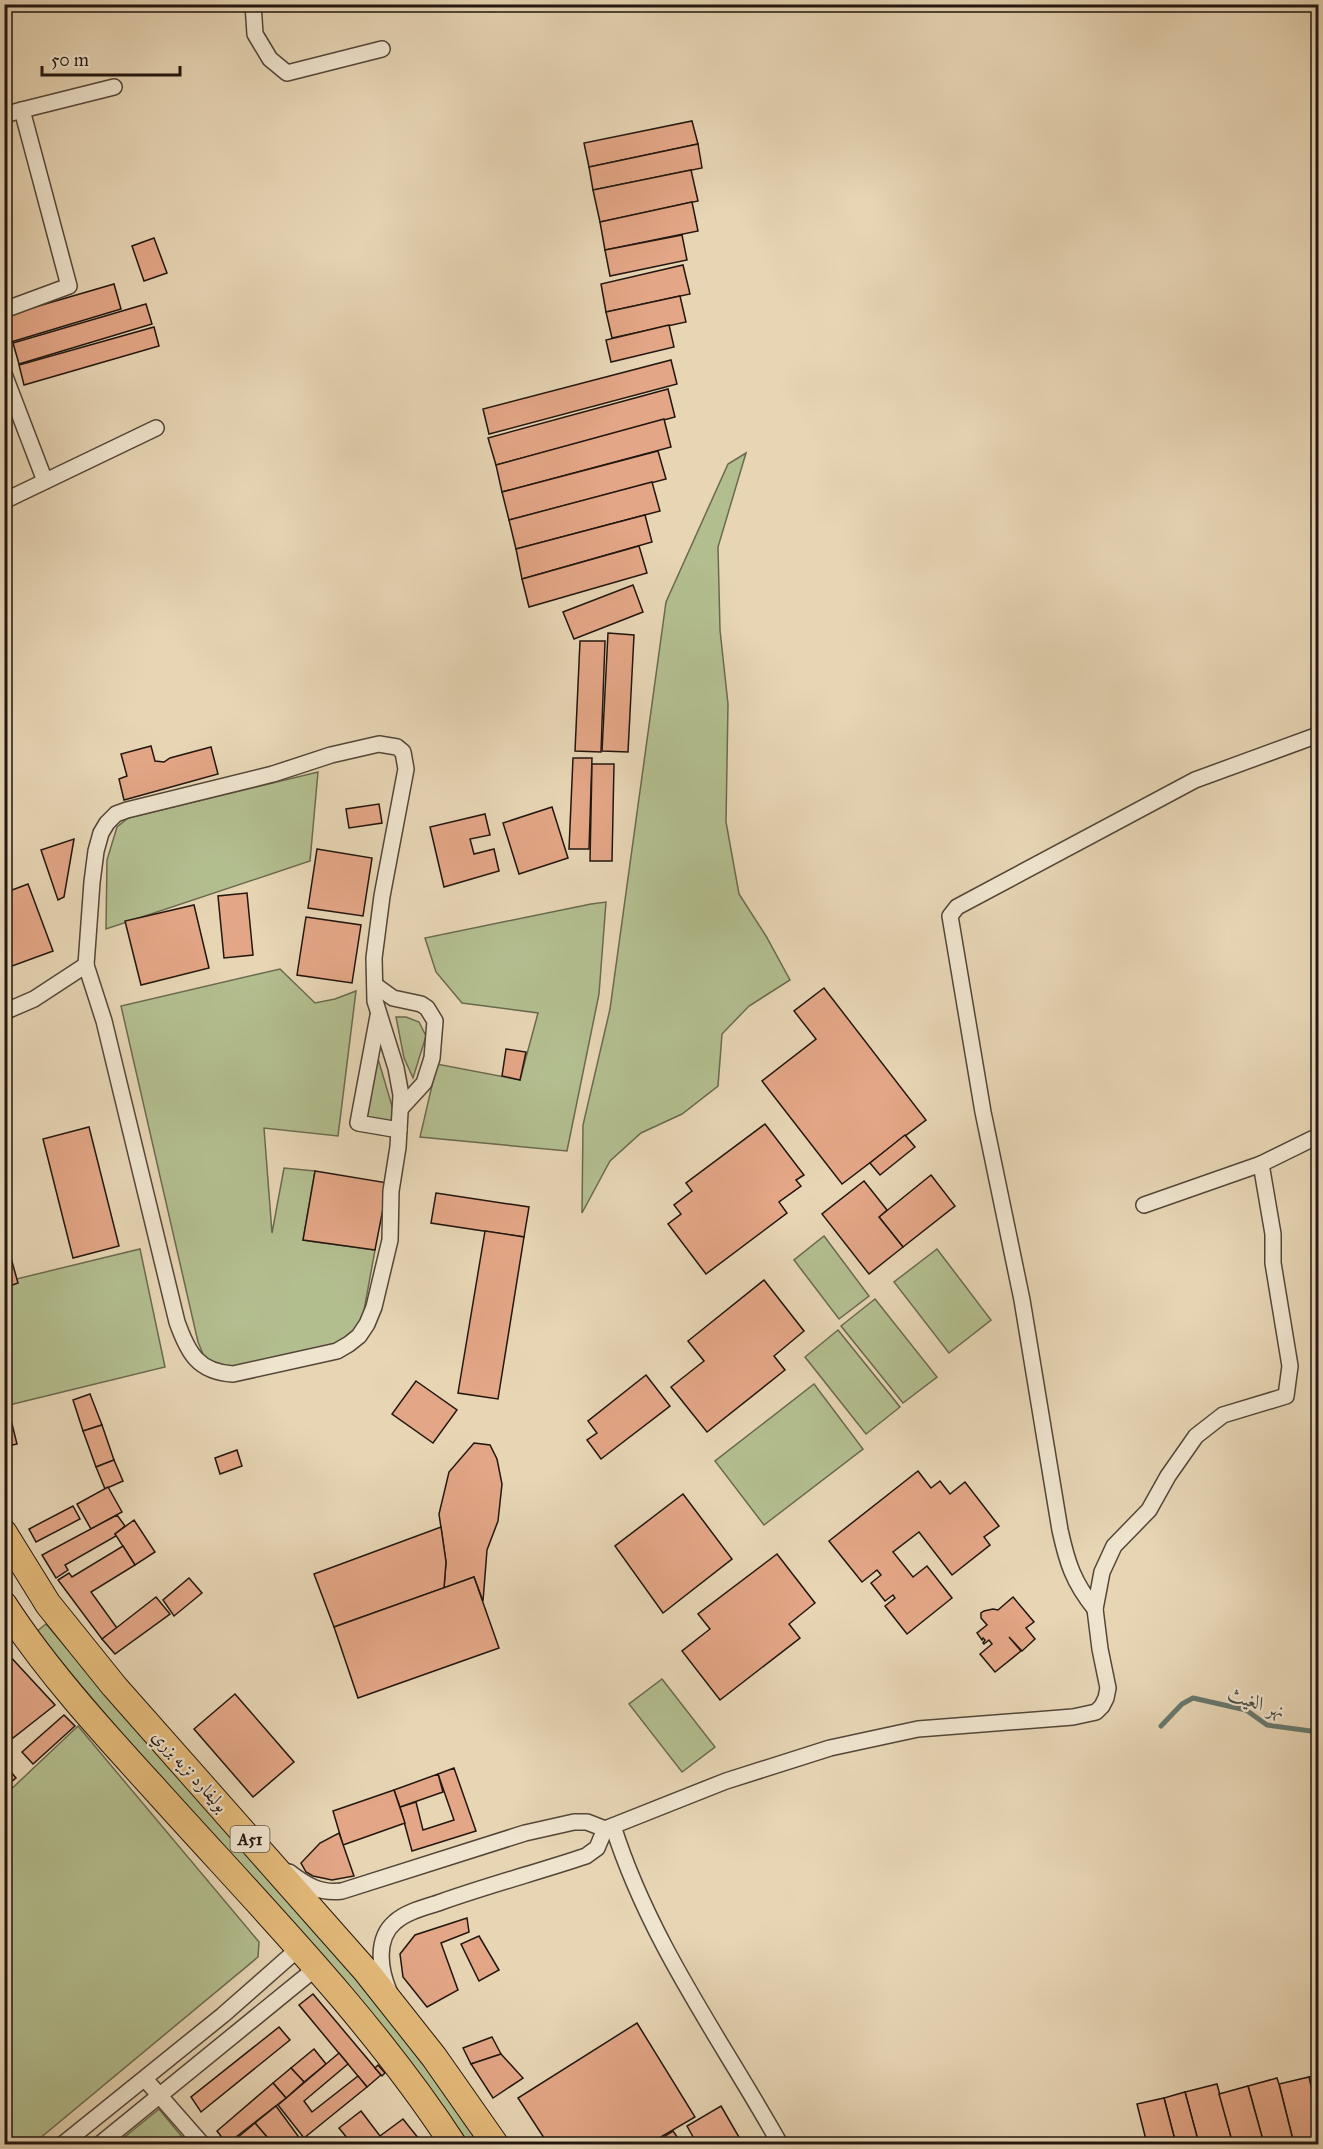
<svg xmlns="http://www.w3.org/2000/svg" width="1323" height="2149" font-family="'IM FELL Great Primer',Amiri,serif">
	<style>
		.green { fill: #b3be8f; stroke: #6a6a4f; stroke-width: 1.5 }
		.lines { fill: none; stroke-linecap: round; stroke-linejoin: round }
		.stream { stroke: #68786e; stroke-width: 5 }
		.building { fill: #e3a686; stroke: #22160f; stroke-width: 1.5 }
		.minor-casing { stroke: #534638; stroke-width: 18 }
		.trunk-casing { stroke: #22160f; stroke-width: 28 }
		.minor { stroke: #efe4ce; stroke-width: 15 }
		.trunk { stroke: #e4ba7a; stroke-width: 26 }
		.labels { text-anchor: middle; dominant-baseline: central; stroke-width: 4.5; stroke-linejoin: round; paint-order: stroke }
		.shield { fill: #efe4ce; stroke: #605448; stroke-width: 1.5 }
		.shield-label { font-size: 16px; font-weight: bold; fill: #22160f }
		.street-label { font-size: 18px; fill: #22160f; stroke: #efe4ce }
		.water-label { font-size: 20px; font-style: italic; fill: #4b4f47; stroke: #efe4ce }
	</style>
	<rect width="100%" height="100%" fill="#e7d5b4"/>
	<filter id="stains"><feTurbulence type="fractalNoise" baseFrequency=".00333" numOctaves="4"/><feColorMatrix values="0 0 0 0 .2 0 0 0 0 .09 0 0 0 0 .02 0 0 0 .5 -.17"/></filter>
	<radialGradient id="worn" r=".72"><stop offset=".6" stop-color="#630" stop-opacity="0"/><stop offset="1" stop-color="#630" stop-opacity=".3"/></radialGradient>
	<g class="green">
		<path d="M 746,453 L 718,547 L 720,630 L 728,704 L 726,822 L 739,894 L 766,936 L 790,980 L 749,1006 L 722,1034 L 718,1086 L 682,1114 L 641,1133 L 610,1161 L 582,1213 L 583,1125 L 610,1009 L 666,602 L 728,464 Z"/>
		<path d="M 318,772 L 310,861 L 106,929 L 107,860 L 117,827 L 128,818 Z"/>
		<path d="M 606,902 L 599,994 L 567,1151 L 420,1137 L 437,1064 L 520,1080 L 538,1013 L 462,1003 L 436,972 L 425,938 L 591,904 Z"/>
		<path d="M 280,969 L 315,1003 L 335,999 L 356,991 L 338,1136 L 264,1128 L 272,1233 L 284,1168 L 315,1171 L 303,1240 L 375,1250 L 363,1316 L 352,1333 L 337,1344 L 231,1368 L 205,1359 L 198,1342 L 121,1006 Z"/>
		<path d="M 396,1017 L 406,1017 L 419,1022 L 426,1036 L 413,1078 L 404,1058 Z"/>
		<path d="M 376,1052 L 395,1116 L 390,1122 L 369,1118 L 366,1115 Z"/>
		<path d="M 824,1236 L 869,1296 L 839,1319 L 794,1260 Z"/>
		<path d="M 140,1249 L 165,1367 L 5,1406 L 4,1282 Z"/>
		<path d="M 937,1249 L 991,1320 L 949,1353 L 894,1282 Z"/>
		<path d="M 875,1299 L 937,1377 L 903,1403 L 841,1326 Z"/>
		<path d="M 838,1330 L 900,1407 L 866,1434 L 805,1357 Z"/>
		<path d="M 814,1384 L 863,1449 L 764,1525 L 715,1461 Z"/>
		<path d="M 46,1624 L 140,1734 L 380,2006 L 409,2042 L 480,2144 L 467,2144 L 399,2050 L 129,1742 L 36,1632 Z"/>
		<path d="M 662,1679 L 715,1747 L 682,1772 L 629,1704 Z"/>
		<path d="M 78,1726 L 259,1942 L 258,1957 L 33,2144 L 15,2144 L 4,2119 L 4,1849 L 8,1847 L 5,1840 L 5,1795 Z"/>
		<path d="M 159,2109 L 188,2144 L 116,2144 Z"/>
	</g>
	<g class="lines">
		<path class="stream" d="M 1161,1726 L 1182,1704 L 1193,1698 L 1246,1710 L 1267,1725 L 1318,1732"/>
	</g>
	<g class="building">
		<path d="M 692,121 L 698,144 L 589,167 L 584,143 Z"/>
		<path d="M 698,144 L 702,168 L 593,190 L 589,167 Z"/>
		<path d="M 691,170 L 698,201 L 600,222 L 593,190 Z"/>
		<path d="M 692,202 L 698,231 L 605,250 L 600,222 Z"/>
		<path d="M 682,235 L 687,260 L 610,276 L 605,250 Z"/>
		<path d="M 154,238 L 167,273 L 144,281 L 132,246 Z"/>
		<path d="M 683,265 L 690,294 L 606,312 L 601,284 Z"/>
		<path d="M 114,284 L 121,309 L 11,342 L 4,316 Z"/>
		<path d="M 680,296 L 686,322 L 612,338 L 606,312 Z"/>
		<path d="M 146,304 L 152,324 L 19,364 L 13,343 Z"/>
		<path d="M 669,325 L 674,347 L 611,362 L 606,340 Z"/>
		<path d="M 154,327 L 159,346 L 24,385 L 19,365 Z"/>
		<path d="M 671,360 L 677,384 L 489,434 L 483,409 Z"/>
		<path d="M 668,389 L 675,417 L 496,465 L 488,438 Z"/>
		<path d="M 664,419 L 671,447 L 502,492 L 496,465 Z"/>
		<path d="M 658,451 L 666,479 L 509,520 L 502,492 Z"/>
		<path d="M 652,482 L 660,511 L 516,549 L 509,520 Z"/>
		<path d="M 645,515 L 652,542 L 522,579 L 516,549 Z"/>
		<path d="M 639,546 L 647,573 L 529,607 L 522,579 Z"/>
		<path d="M 633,585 L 643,612 L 574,639 L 563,612 Z"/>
		<path d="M 608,633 L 634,635 L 628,752 L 602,751 Z"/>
		<path d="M 580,641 L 605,641 L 601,752 L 575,751 Z"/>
		<path d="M 151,746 L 155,761 L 164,762 L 170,758 L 211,747 L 218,774 L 124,800 L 119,779 L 127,776 L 121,754 Z"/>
		<path d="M 573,758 L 592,758 L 589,849 L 569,849 Z"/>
		<path d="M 592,764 L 614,764 L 612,861 L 590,861 Z"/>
		<path d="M 379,804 L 382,823 L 349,828 L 346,809 Z"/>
		<path d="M 552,807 L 568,858 L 519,874 L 503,823 Z"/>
		<path d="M 485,814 L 490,835 L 470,839 L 474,854 L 494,849 L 499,871 L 444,887 L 430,827 Z"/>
		<path d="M 74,839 L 64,897 L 58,900 L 41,850 Z"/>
		<path d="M 317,849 L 372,858 L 363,916 L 308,908 Z"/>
		<path d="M 28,884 L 53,951 L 4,969 L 4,893 Z"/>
		<path d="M 247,893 L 253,955 L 224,958 L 218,896 Z"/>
		<path d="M 194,905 L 209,968 L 141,985 L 125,921 Z"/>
		<path d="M 306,917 L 361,925 L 352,983 L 297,975 Z"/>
		<path d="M 824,988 L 926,1120 L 842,1184 L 762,1081 L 816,1039 L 794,1011 Z"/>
		<path d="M 506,1049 L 526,1052 L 520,1080 L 502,1076 Z"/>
		<path d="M 765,1124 L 804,1175 L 796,1180 L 801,1186 L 779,1202 L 787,1213 L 706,1274 L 668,1224 L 681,1214 L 674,1205 L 692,1191 L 686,1183 Z"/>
		<path d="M 89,1127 L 119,1246 L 73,1258 L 43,1139 Z"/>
		<path d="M 905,1135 L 915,1147 L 880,1175 L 870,1163 Z"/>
		<path d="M 315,1171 L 388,1183 L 375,1250 L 303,1240 Z"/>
		<path d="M 931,1175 L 955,1206 L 903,1247 L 879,1217 Z"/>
		<path d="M 864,1181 L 887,1210 L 879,1217 L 903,1247 L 869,1274 L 822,1214 Z"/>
		<path d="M 436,1193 L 529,1207 L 524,1237 L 431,1223 Z"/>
		<path d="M 485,1231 L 524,1237 L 498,1399 L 458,1393 Z"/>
		<path d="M 4,1233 L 18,1283 L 4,1288 Z"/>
		<path d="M 764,1280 L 804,1331 L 774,1356 L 785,1370 L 707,1432 L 671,1387 L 704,1361 L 688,1341 Z"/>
		<path d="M 646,1375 L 670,1406 L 601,1459 L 587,1440 L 597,1433 L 588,1421 Z"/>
		<path d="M 416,1381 L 457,1410 L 433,1443 L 392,1414 Z"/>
		<path d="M 90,1394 L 102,1425 L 83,1431 L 73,1400 Z"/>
		<path d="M 10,1416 L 17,1444 L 4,1447 L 4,1418 Z"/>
		<path d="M 102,1425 L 114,1460 L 96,1467 L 83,1431 Z"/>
		<path d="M 474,1443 L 490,1445 L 497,1459 L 502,1484 L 498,1521 L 487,1550 L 483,1601 L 474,1577 L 444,1588 L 446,1562 L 439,1514 L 449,1472 Z"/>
		<path d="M 237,1450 L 242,1466 L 220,1474 L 215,1458 Z"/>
		<path d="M 114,1460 L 123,1481 L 105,1489 L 96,1467 Z"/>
		<path d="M 918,1471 L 931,1488 L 940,1481 L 950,1494 L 965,1482 L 999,1526 L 984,1537 L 990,1545 L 952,1575 L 919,1532 L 893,1552 L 913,1577 L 927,1566 L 952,1598 L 907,1634 L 885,1606 L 895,1598 L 893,1595 L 885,1601 L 871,1583 L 881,1575 L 877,1570 L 862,1582 L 829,1541 Z"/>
		<path d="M 108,1487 L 122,1512 L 91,1529 L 77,1504 Z"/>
		<path d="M 683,1494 L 732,1559 L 663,1613 L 615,1546 Z"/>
		<path d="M 73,1506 L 80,1519 L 36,1542 L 29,1529 Z"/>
		<path d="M 117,1515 L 125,1526 L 115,1534 L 116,1536 L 65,1565 L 68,1570 L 56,1578 L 42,1555 Z"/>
		<path d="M 134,1520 L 155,1552 L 135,1565 L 115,1534 Z"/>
		<path d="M 441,1527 L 446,1562 L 444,1588 L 334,1627 L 314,1574 Z"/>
		<path d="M 123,1546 L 135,1565 L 91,1592 L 117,1628 L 102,1639 L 58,1580 L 69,1573 L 72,1577 Z"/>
		<path d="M 777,1554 L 815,1603 L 789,1624 L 800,1638 L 720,1700 L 682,1651 L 710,1629 L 698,1614 Z"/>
		<path d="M 474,1577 L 499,1648 L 358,1698 L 334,1627 Z"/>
		<path d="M 189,1578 L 202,1593 L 174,1616 L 163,1600 Z"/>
		<path d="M 156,1597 L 170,1614 L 115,1654 L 102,1639 Z"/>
		<path d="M 1013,1597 L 1034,1622 L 1026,1628 L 1035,1639 L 1022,1651 L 1009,1637 L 1021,1651 L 995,1672 L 980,1654 L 992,1644 L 989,1640 L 984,1644 L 983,1643 L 985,1640 L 983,1638 L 982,1640 L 977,1633 L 987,1625 L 981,1618 L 981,1613 L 984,1611 L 993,1609 L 998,1610 Z"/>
		<path d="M 6,1652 L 55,1705 L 13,1738 L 4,1730 Z"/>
		<path d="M 235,1694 L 294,1762 L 253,1797 L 194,1729 Z"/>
		<path d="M 64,1715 L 75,1726 L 33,1764 L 22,1752 Z"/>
		<path d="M 4,1764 L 16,1778 L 4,1788 Z"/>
		<path d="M 454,1768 L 476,1831 L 412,1851 L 400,1807 L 416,1802 L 423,1830 L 454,1820 L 438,1774 Z"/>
		<path d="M 438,1774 L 443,1792 L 400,1807 L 394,1790 Z"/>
		<path d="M 394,1790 L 405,1823 L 343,1845 L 333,1811 Z"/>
		<path d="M 339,1833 L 354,1876 L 332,1880 L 313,1876 L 306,1872 L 301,1863 L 320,1843 Z"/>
		<path d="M 467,1918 L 469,1932 L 441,1943 L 458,1990 L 427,2007 L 403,1977 L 400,1954 L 415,1935 Z"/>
		<path d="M 479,1936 L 499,1970 L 479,1981 L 461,1944 Z"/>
		<path d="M 313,1994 L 381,2075 L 367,2087 L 299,2005 Z"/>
		<path d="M 637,2023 L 695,2117 L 649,2144 L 548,2144 L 518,2098 Z"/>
		<path d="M 279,2027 L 290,2040 L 201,2112 L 191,2097 Z"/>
		<path d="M 492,2037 L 501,2054 L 471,2064 L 463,2048 Z"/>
		<path d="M 314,2049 L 326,2064 L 304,2082 L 291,2068 Z"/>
		<path d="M 339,2053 L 348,2064 L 304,2101 L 312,2112 L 358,2076 L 367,2087 L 304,2138 L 278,2105 Z"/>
		<path d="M 501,2054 L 523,2078 L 493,2098 L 471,2064 Z"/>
		<path d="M 378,2065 L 385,2073 L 382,2076 L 375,2068 Z"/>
		<path d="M 291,2068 L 304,2082 L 286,2098 L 273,2083 Z"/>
		<path d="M 1318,2075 L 1318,2117 L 1309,2077 Z"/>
		<path d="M 1309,2077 L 1318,2117 L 1318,2144 L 1294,2144 L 1279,2084 Z"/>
		<path d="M 1277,2078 L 1279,2084 L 1294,2144 L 1264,2144 L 1248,2086 Z"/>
		<path d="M 273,2083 L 286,2098 L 227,2144 L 217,2131 Z"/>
		<path d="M 1217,2084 L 1233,2144 L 1199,2144 L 1185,2092 Z"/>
		<path d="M 1248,2086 L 1264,2144 L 1233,2144 L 1219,2094 Z"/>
		<path d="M 1185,2092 L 1199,2144 L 1176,2144 L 1164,2098 Z"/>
		<path d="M 1164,2098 L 1176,2144 L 1147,2144 L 1137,2104 Z"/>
		<path d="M 276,2106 L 301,2140 L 295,2144 L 273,2144 L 255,2123 Z"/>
		<path d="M 721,2106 L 743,2144 L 697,2144 L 687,2126 Z"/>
		<path d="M 361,2111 L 380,2136 L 403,2119 L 423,2144 L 352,2144 L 339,2128 Z"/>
		<path d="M 255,2123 L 273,2144 L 230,2144 Z"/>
		<path d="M 673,2131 L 682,2144 L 660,2144 L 657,2141 Z"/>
	</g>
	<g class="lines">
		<defs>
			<g id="minor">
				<path d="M 253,4 L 255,34 L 270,59 L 287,73 L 382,49"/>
				<path d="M 4,115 L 22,110"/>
				<path d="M 4,310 L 69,286 L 22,110 L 114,87"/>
				<path d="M 4,374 L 45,481"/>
				<path d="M 4,501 L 156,428"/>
				<path d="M 379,744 L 397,747 L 403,752 L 406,769 L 382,896 L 374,958 L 375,1001 L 396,1068 L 401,1095 L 398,1147 L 391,1191 L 390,1240 L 374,1307 L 367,1324 L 359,1336 L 349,1344 L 337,1351 L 233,1374 C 198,1372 188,1353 177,1322 L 104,1021 L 86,965 L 92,882 L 96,851 L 101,833 L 107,823 L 116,814 L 127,810 L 273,774 L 331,755 Z"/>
				<path d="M 375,985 L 393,998 L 421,1004 L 427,1008 L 435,1021 L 432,1058 L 424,1083 L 402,1107"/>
				<path d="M 4,1012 L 34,999 L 86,965"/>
				<path d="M 378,1016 L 358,1123 L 399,1130"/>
				<path d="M 1144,1205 L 1261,1164"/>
				<path d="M 1095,1609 C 1073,1582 1067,1562 1060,1530 L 1022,1300 L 983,1112 L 950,916 L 957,907 L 1195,780 L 1318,735"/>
				<path d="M 613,1826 C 650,1943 721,2039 780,2144"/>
				<path d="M 289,1872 C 306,1885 320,1894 342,1891 L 525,1833 L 574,1822 L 587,1822 L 605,1829"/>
				<path d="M 389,1991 C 380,1970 375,1939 395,1922 C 407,1911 427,1907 441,1902 C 489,1885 538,1872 586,1856 L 597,1848 L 605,1829 L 726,1781 L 830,1748 L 918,1729 L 1073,1717 L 1096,1712 L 1102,1706 L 1106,1698 L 1108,1688 L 1100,1649 L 1095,1609 L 1102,1572 L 1114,1546 L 1149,1510 L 1168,1476 L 1196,1436 L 1223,1415 L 1286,1396 L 1290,1366 L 1273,1263 L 1273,1234 L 1261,1164 L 1318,1136"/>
				<path d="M 145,2079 L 202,2144"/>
				<path d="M 63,2144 L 223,2015 L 298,1949"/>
				<path d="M 100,2144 L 316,1968"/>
			</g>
			<g id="trunk">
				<path d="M 4,1533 L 48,1604 L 114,1686 L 366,1971 L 434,2057 L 495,2144"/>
				<path d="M 4,1605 C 47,1671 100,1729 153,1787 C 257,1903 368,2014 453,2144"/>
			</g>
		</defs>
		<use href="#minor" class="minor-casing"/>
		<use href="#trunk" class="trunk-casing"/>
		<use href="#minor" class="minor"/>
		<use href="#trunk" class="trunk"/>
	</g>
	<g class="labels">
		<rect class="shield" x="230.5" y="1826" width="39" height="26" rx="4.5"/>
		<g class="shield-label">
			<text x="250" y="1839">A51</text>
		</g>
		<g class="street-label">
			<text transform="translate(190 1771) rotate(48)">بوليفارد نزيه بزري</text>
		</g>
		<g class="water-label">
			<text transform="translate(1257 1702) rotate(19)">نهر الغيث</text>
		</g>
	</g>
	<rect width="1323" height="2149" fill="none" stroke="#e7d5b4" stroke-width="24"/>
	<rect x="6" y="6" width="1311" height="2137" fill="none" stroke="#22160f" stroke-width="3"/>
	<rect x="12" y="12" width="1299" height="2125" fill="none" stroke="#22160f" stroke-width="1.5"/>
	<path d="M42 66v9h138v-9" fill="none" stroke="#22160f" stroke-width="3"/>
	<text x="51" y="66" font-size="18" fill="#22160f" stroke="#efe4ce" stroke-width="4.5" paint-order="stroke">50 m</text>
	<rect width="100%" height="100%" filter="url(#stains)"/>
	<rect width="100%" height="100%" fill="url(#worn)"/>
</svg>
